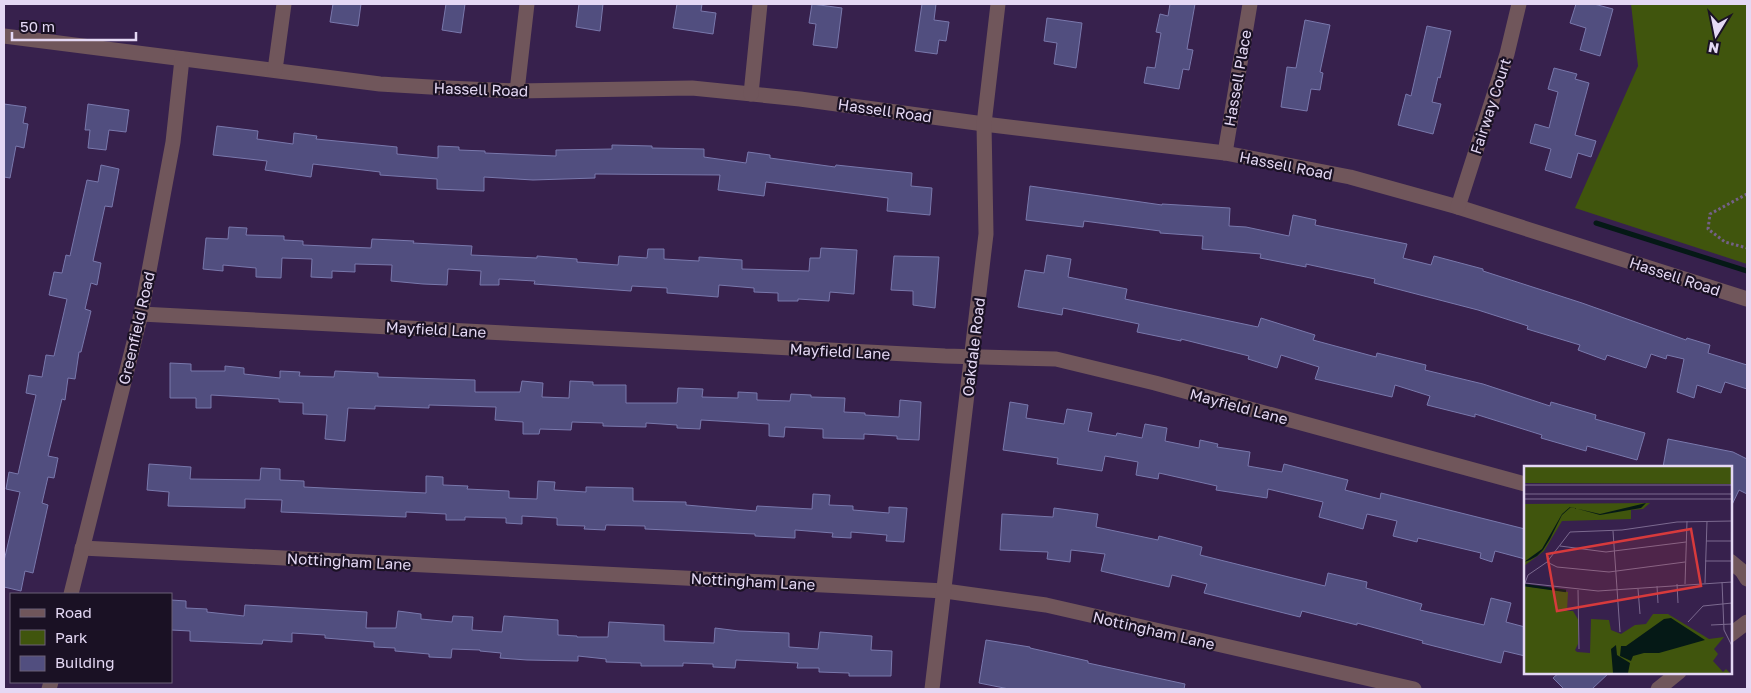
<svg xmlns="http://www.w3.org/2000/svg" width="1751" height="693" font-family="'Golos Text',sans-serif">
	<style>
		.green { fill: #40550d }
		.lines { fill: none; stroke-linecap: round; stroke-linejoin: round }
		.stream { stroke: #051916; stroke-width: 5 }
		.building { fill: #514e7f; stroke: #7978ac }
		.path { stroke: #746188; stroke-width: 3; stroke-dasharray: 2.5 2.5; stroke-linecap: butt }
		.minor { stroke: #70565b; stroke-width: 15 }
		.labels { text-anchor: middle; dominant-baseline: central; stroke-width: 4.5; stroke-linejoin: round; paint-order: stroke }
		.street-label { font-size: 15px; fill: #e4d8f4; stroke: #1a1124 }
		.inset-river { fill: none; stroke: #051916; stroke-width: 2.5 }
		.inset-road { fill: none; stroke: #7c6a90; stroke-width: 1 }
		.view { fill: #d73a3c; fill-opacity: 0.15; stroke: #d73a3c; stroke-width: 2.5 }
		.inset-edge { fill: none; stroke: #e4d8f4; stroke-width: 2.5 }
	</style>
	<rect width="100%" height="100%" fill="#37214d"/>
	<path class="green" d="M 1631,4 L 1747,4 L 1747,264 L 1575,208 L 1638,66 Z"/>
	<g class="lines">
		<path class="stream" d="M 1596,223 L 1747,271"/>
	</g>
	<g class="building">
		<path d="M 333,4 L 361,4 L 358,26 L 330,22 Z"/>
		<path d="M 446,4 L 465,4 L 461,33 L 442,30 Z"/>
		<path d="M 579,4 L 603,4 L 600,31 L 576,27 Z"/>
		<path d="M 677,4 L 702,4 L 701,11 L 716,13 L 713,34 L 673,28 Z"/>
		<path d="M 812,4 L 842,8 L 837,48 L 813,45 L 816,24 L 809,23 Z"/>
		<path d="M 922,4 L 936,4 L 934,20 L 949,22 L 946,41 L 939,40 L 937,54 L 915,51 Z"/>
		<path d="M 1170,4 L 1195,4 L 1187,49 L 1193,50 L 1189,70 L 1183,69 L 1179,89 L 1144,83 L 1147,67 L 1155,68 L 1161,33 L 1156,32 L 1160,14 L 1168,16 Z"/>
		<path d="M 1576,4 L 1594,4 L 1613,9 L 1600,56 L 1580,50 L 1586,28 L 1570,23 Z"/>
		<path d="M 1047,18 L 1082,23 L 1076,68 L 1054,64 L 1057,43 L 1044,41 Z"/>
		<path d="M 1305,20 L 1330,25 L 1320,72 L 1323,73 L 1320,90 L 1311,89 L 1307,111 L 1281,107 L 1287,67 L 1296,68 Z"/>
		<path d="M 1427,26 L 1451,31 L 1440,78 L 1438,77 L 1432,102 L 1441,104 L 1433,134 L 1398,125 L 1406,94 L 1411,96 Z"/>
		<path d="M 1554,68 L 1577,74 L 1575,79 L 1589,83 L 1575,135 L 1596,141 L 1591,157 L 1578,153 L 1571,178 L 1545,170 L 1551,149 L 1530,143 L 1535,124 L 1549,128 L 1558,92 L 1548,89 Z"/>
		<path d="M 4,104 L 26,107 L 23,123 L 28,124 L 24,148 L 16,146 L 10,178 L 4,177 Z"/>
		<path d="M 88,104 L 129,110 L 126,132 L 109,130 L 106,150 L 88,148 L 90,130 L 85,130 Z"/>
		<path d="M 217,126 L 258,131 L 257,139 L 293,144 L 294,133 L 317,136 L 316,139 L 397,147 L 397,154 L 438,158 L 438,146 L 459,147 L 459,150 L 485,151 L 485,153 L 556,156 L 556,150 L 612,149 L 612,145 L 652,146 L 652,148 L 704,149 L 704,157 L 746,163 L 748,152 L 770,155 L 770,158 L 835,167 L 836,165 L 912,173 L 911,186 L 932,188 L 930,215 L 887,211 L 888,198 L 766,182 L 764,196 L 718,190 L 720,175 L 595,174 L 595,178 L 533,180 L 484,177 L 484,191 L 437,189 L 437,179 L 380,175 L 380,172 L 313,164 L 311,177 L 265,170 L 267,161 L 213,155 Z"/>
		<path d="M 101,165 L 119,169 L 112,207 L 105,206 L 93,261 L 101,263 L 97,285 L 91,283 L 85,309 L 91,311 L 81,352 L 79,352 L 75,379 L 68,378 L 65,400 L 62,399 L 48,456 L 58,458 L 54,478 L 48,477 L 42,503 L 48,505 L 33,573 L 25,571 L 21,591 L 4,587 L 4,561 L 20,492 L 6,489 L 9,472 L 18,474 L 36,395 L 26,393 L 29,375 L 42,377 L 46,355 L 54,356 L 67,299 L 49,295 L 54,272 L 62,273 L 66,255 L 70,256 L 87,180 L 98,182 Z"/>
		<path d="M 1030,186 L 1162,205 L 1162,204 L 1230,208 L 1229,226 L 1246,227 L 1289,236 L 1293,215 L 1316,220 L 1315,225 L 1407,244 L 1403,258 L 1431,265 L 1434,256 L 1483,269 L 1483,271 L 1582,303 L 1686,340 L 1687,338 L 1710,345 L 1708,353 L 1747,365 L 1747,389 L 1725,382 L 1721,393 L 1697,385 L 1694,398 L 1677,392 L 1684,359 L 1667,355 L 1666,359 L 1651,354 L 1646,368 L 1607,355 L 1605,360 L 1578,350 L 1580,345 L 1527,329 L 1528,326 L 1478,310 L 1374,283 L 1375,279 L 1306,264 L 1306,267 L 1260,258 L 1261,254 L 1202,249 L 1203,236 L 1160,233 L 1160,231 L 1084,221 L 1083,227 L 1026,220 Z"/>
		<path d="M 229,227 L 247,228 L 246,235 L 284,236 L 284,240 L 303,241 L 303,245 L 371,248 L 372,239 L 414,241 L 413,243 L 472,246 L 471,255 L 537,258 L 537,256 L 577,259 L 577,262 L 618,265 L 619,256 L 647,258 L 648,249 L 664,249 L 664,259 L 699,261 L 699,257 L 742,260 L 742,269 L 809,271 L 810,258 L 820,258 L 821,248 L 857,250 L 854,294 L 830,292 L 829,301 L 798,299 L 798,301 L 778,301 L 778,293 L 754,292 L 754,288 L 719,285 L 718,297 L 667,293 L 667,288 L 632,286 L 631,291 L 534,284 L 535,281 L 499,279 L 499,285 L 480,285 L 481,271 L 448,269 L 447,285 L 423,284 L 391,281 L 392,265 L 355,264 L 355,272 L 332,271 L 332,278 L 311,277 L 312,259 L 282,258 L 281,278 L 256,277 L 256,268 L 223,265 L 223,271 L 203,269 L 206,238 L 228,239 Z"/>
		<path d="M 1047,255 L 1071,259 L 1068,277 L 1127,289 L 1125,299 L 1258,327 L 1261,318 L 1315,335 L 1313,340 L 1376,357 L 1377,353 L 1426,365 L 1425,370 L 1483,384 L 1550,406 L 1551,402 L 1596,415 L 1595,419 L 1645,433 L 1637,460 L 1587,446 L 1586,451 L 1541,438 L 1542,435 L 1475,414 L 1475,417 L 1427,405 L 1430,396 L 1395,385 L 1392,397 L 1315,379 L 1319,367 L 1281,355 L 1277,368 L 1248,359 L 1249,356 L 1181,339 L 1181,341 L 1137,332 L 1139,324 L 1063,308 L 1062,315 L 1018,307 L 1025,270 L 1044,273 Z"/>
		<path d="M 894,256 L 939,257 L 935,308 L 913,305 L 913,291 L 891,290 Z"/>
		<path d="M 170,363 L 191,364 L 191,371 L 225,371 L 225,366 L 244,368 L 244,374 L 280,378 L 280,371 L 300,372 L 299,376 L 334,377 L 335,371 L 378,373 L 378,377 L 475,380 L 475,392 L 520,392 L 522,381 L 543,383 L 542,397 L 569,398 L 570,381 L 593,382 L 593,385 L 626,385 L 626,403 L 677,403 L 678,388 L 703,389 L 702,397 L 738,398 L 738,392 L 757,393 L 757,400 L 790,401 L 791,394 L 811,395 L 811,397 L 845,398 L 844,412 L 865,413 L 865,415 L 899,417 L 900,400 L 921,402 L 919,440 L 897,439 L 897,436 L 864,434 L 864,439 L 823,438 L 823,429 L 785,427 L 784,437 L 769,436 L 769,424 L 701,420 L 700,429 L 677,428 L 677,425 L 646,423 L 646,427 L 603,426 L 603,423 L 572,422 L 571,430 L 540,429 L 539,434 L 523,434 L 523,422 L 495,420 L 496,407 L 429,405 L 429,408 L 375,406 L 375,409 L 348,408 L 345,441 L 325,439 L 327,415 L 303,414 L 303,403 L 279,402 L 279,399 L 211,395 L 211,408 L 196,408 L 196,398 L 170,398 Z"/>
		<path d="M 1010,402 L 1028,405 L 1026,418 L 1064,424 L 1067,409 L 1092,413 L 1088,431 L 1116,436 L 1117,433 L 1142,438 L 1145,424 L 1167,428 L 1165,441 L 1199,448 L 1200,440 L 1218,444 L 1217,447 L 1250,452 L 1248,466 L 1282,472 L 1284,464 L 1348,480 L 1345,490 L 1380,499 L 1381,493 L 1525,529 L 1525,559 L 1495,551 L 1492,562 L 1480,558 L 1481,553 L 1418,538 L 1417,542 L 1393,536 L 1397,521 L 1367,514 L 1363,529 L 1319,517 L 1323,502 L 1268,489 L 1267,498 L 1216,490 L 1217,486 L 1159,473 L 1158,479 L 1136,475 L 1138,462 L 1105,456 L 1102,471 L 1057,464 L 1058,458 L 1003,450 Z"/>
		<path d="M 1668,439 L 1733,452 L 1747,459 L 1747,494 L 1739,490 L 1730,509 L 1730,467 L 1663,467 Z"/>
		<path d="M 149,464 L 191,467 L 190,479 L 260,480 L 261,468 L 280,469 L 280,480 L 304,481 L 304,487 L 426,493 L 426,476 L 443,477 L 443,485 L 468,486 L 467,489 L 509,491 L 509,498 L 537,499 L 538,481 L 555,482 L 554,490 L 586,492 L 586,487 L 633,488 L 633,501 L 686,502 L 686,505 L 756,511 L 757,506 L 812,509 L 813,494 L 830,495 L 829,505 L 853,506 L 853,510 L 889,513 L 889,507 L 907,508 L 904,542 L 886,541 L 887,535 L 851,532 L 851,538 L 832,537 L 833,533 L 795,530 L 795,538 L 755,536 L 755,534 L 645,529 L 645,526 L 606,525 L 605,530 L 584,529 L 585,526 L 557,525 L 557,518 L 522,516 L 522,524 L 506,523 L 506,518 L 465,517 L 465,520 L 446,520 L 446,514 L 406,512 L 406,517 L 281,512 L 282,500 L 245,499 L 245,508 L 168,506 L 169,492 L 147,490 Z"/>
		<path d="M 1054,508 L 1098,514 L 1096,527 L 1158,540 L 1159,536 L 1202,547 L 1200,555 L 1325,586 L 1328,573 L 1367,582 L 1366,588 L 1422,604 L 1420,610 L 1484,625 L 1491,598 L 1511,603 L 1506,622 L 1525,627 L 1525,656 L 1504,651 L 1501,663 L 1422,643 L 1423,641 L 1357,623 L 1357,625 L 1302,611 L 1300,617 L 1204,593 L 1207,584 L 1172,575 L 1169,587 L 1101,571 L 1105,554 L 1071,550 L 1070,562 L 1047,559 L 1048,552 L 1000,550 L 1002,514 L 1053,517 Z"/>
		<path d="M 171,600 L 186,601 L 186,608 L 207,609 L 207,612 L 244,616 L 245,605 L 367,612 L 366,628 L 396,628 L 398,611 L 421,614 L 421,619 L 452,622 L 453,616 L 473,617 L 472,630 L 502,632 L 504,616 L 558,620 L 558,635 L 577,636 L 577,637 L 608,637 L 609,622 L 664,625 L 664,641 L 714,643 L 715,628 L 739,631 L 789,633 L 789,647 L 818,649 L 820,632 L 872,636 L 871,650 L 892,651 L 891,676 L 849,676 L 849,673 L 819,672 L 819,668 L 797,668 L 798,663 L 736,660 L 735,668 L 713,667 L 713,664 L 683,663 L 683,666 L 641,666 L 641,663 L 606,662 L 606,659 L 578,656 L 578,661 L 527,660 L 500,658 L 501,653 L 480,651 L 480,650 L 452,649 L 451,658 L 429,657 L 429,654 L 395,651 L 395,648 L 374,647 L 374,642 L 325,638 L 325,635 L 292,633 L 292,642 L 263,640 L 262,644 L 190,641 L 190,631 L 171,630 Z"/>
		<path d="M 986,640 L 1030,647 L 1030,648 L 1088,661 L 1088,663 L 1185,684 L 1184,689 L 1009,689 L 979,683 Z"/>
		<path d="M 1560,672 L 1610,672 L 1592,689 L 1564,689 L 1553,678 Z"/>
	</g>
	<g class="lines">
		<path class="path" d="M 1747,194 L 1710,214 L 1708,229 L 1725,242 L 1747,248"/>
		<g class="minor">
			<path d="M 4,36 L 380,84 L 447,88 L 517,91 L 692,88 L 800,99 L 984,124 L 1225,153 L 1350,177 L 1458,207 L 1747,299"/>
			<path d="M 275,70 L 284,4"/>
			<path d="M 517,91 L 527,4"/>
			<path d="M 751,94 L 760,4"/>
			<path d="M 1225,153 L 1250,4"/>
			<path d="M 1458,207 L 1507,54 L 1519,4"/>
			<path d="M 141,314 L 945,356 L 1056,359 L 1155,383 L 1525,484"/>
			<path d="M 82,548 L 945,591 L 1046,605 L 1414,689"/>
			<path d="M 1730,561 L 1742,571 L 1747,579"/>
			<path d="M 71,594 L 141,314 L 173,142 L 182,59"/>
			<path d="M 1730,635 L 1747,622"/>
			<path d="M 49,689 L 51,682"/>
			<path d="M 932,689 L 986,234 L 984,124 L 998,4"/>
			<path d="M 1658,689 L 1679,672"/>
		</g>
	</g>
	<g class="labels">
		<g class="street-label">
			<text transform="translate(1237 78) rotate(-80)">Hassell Place</text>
			<text transform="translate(481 89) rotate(2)">Hassell Road</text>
			<text transform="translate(1490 106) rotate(-72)">Fairway Court</text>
			<text transform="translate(885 110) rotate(8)">Hassell Road</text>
			<text transform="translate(1286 165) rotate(11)">Hassell Road</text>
			<text transform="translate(1675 276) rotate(18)">Hassell Road</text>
			<text transform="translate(136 328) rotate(-77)">Greenfield Road</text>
			<text transform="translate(436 329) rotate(3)">Mayfield Lane</text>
			<text transform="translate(973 347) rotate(-83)">Oakdale Road</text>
			<text transform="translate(840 351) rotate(3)">Mayfield Lane</text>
			<text transform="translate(1239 406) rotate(15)">Mayfield Lane</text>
			<text transform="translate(349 561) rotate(3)">Nottingham Lane</text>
			<text transform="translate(753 581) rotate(3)">Nottingham Lane</text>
			<text transform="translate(1154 630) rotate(13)">Nottingham Lane</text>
		</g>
	</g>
	<g transform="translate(1524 466)">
		<rect width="208" height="208" fill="#37214d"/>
		<path d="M 0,0 L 207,0 L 207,18 L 0,17 ZM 126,37 L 119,43 L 107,44 L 107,53 L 38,55 L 20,85 L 0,100 L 0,38 ZM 0,120 L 44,126 L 43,145 L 49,145 L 55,155 L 54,178 L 51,184 L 53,186 L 66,187 L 67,153 L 85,154 L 87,164 L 97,168 L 111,159 L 122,158 L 129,148 L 144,148 L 185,173 L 200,171 L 190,183 L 194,188 L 189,195 L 199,206 L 202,203 L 206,207 L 0,207 Z" fill="#40550d"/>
		<path d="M 122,37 L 117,42 L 76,49 L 47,41 L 38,49 L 26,73 L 19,84 L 13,90 L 6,94 L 0,96 L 18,83 L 38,48 L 46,41 L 76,48 ZM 147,152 L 181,174 L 135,187 L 120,187 L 109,190 L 107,195 L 96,190 L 97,180 L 102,180 L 140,153 ZM 92,179 L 93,189 L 106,197 L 104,207 L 89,207 L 87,183 Z" fill="#051916"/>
		<path class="inset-river" d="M 0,119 L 42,125"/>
		<path class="inset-road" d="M 0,19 L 208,19M 0,28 L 208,28M 0,33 L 208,33M 89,65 L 96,166M 182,75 L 208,75M 36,80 L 82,86 L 162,76M 181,95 L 208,95M 23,96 L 33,101 L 85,106 L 161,96M 198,116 L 200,164 L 208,180M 1,117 L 4,109 L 23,96 L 46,66 L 98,64 L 153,56 L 208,55M 1,117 L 74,125 L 208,116M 181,117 L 183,55M 153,118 L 154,137M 161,118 L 163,55M 133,120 L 134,137M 114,123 L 116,148M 54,124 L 55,183M 164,156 L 179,140 L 208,137M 187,159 L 208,158"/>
		<path class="view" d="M 167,63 L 177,120 L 33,145 L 23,88 Z"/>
		<rect width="208" height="208" class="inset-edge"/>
	</g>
	<rect width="1751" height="693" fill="none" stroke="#e4d8f4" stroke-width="10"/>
	<rect x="10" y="593" width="162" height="90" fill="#1a1124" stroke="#6b6177"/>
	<rect x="20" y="609" width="25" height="8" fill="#70565b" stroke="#6b6177"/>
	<text x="55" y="618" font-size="15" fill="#e4d8f4">Road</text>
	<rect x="20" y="630" width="25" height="15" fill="#40550d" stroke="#6b6177"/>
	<text x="55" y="643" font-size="15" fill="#e4d8f4">Park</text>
	<rect x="20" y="656" width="25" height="15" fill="#514e7f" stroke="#6b6177"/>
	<text x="55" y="668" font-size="15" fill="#e4d8f4">Building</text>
	<g transform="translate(1716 35) rotate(190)" stroke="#1a1124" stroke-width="4" paint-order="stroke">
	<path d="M0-4L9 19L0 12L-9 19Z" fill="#e4d8f4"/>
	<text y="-8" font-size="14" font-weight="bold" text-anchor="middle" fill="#e4d8f4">N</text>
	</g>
	<path d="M12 32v8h124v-8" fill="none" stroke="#e4d8f4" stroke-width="2.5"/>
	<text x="20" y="32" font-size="15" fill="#e4d8f4" stroke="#1a1124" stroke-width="4" paint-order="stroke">50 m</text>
</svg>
